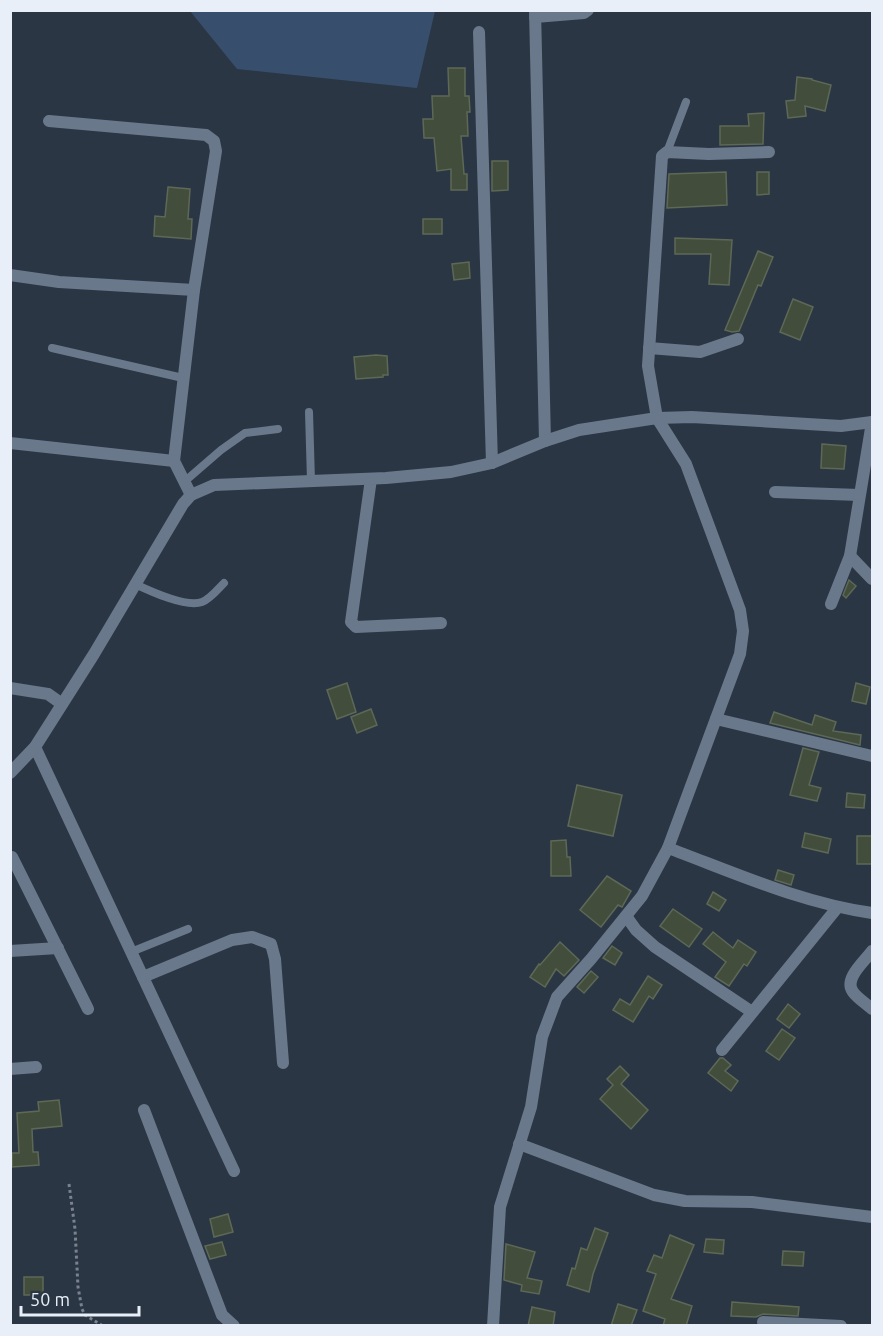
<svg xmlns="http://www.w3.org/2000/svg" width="883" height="1336" font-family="Ubuntu,sans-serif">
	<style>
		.green { fill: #374f6d }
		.building { fill: #434d3c; stroke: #5d6857; stroke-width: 1.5 }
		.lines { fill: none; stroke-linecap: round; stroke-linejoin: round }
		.path { stroke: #79828e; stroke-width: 3; stroke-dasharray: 3 3; stroke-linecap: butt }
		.service { stroke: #69788b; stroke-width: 8 }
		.minor { stroke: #69788b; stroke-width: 12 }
		.tertiary { stroke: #69788b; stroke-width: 12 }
	</style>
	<rect width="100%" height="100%" fill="#2b3644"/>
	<path class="green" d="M 190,11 L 435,11 L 417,88 L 237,69 Z"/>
	<g class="building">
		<path d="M 448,68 L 465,68 L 465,96 L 469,96 L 470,112 L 467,112 L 468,136 L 461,136 L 464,174 L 467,174 L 467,190 L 451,190 L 451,169 L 437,171 L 434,138 L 424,138 L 423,119 L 433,119 L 432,96 L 449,96 Z"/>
		<path d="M 797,77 L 812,79 L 812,80 L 831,85 L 825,111 L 805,106 L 806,116 L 788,118 L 786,101 L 795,100 Z"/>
		<path d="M 764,113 L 763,144 L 720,145 L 720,126 L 749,126 L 748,114 Z"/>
		<path d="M 492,161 L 508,161 L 508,190 L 492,191 Z"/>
		<path d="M 726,172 L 727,205 L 667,208 L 669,174 Z"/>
		<path d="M 757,172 L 769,172 L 769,194 L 757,195 Z"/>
		<path d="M 168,187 L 190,189 L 188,219 L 192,219 L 191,239 L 154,236 L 155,216 L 165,217 Z"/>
		<rect x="423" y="219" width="19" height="15"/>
		<path d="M 675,238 L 732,240 L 729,285 L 709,284 L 711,254 L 675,254 Z"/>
		<path d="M 758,251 L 773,257 L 761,286 L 758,285 L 739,331 L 732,332 L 725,330 Z"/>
		<path d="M 469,262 L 470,278 L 454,280 L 452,264 Z"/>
		<path d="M 793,299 L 813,307 L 800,340 L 780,332 Z"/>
		<path d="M 376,355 L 387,356 L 388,375 L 383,375 L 383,377 L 356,379 L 354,357 Z"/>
		<path d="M 822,444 L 846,446 L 844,469 L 821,468 Z"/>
		<path d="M 849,580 L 856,586 L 846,598 L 843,595 Z"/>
		<path d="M 347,683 L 356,712 L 337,719 L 327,690 Z"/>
		<path d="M 856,683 L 870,687 L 866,704 L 852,701 Z"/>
		<path d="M 371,709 L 377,725 L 357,733 L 351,717 Z"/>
		<path d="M 774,712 L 812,725 L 815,715 L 836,722 L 833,731 L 861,735 L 860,745 L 770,723 Z"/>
		<path d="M 803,748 L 819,752 L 809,785 L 821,788 L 817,801 L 790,795 Z"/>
		<path d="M 577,785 L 622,795 L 613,836 L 568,826 Z"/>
		<path d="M 847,793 L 865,795 L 864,808 L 846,807 Z"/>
		<path d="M 805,833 L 831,839 L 828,853 L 802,847 Z"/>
		<rect x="857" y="836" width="16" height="28"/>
		<path d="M 566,840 L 567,857 L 570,857 L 571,876 L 551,876 L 551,841 Z"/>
		<path d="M 778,870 L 794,875 L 791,885 L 775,880 Z"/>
		<path d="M 607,876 L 631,891 L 622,907 L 618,905 L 601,927 L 580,910 Z"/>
		<path d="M 713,892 L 726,900 L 719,911 L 707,904 Z"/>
		<path d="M 673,909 L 702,929 L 689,947 L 660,926 Z"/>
		<path d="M 713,932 L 733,948 L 738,940 L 756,952 L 747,966 L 744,964 L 729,986 L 715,977 L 726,962 L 703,944 Z"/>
		<path d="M 560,942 L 579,960 L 564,976 L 556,969 L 545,987 L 530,977 L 539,964 L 540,965 Z"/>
		<path d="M 612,946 L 622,953 L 615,965 L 603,958 Z"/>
		<path d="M 591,971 L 598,977 L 584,993 L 577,987 Z"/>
		<path d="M 648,976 L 662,985 L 653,999 L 649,996 L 633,1022 L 613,1010 L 620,999 L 630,1005 Z"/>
		<path d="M 788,1004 L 800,1014 L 789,1028 L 777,1019 Z"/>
		<path d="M 782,1029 L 795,1038 L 779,1060 L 766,1051 Z"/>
		<path d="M 720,1058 L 723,1058 L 731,1065 L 725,1071 L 738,1081 L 731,1091 L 708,1073 Z"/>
		<path d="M 620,1066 L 629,1075 L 621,1084 L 648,1110 L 631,1129 L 600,1099 L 613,1085 L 607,1079 Z"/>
		<path d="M 59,1100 L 62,1126 L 32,1129 L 33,1152 L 38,1152 L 39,1165 L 12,1167 L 12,1153 L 19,1153 L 17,1113 L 39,1111 L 38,1102 Z"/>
		<path d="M 228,1214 L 233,1232 L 214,1237 L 210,1219 Z"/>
		<path d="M 595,1228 L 608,1233 L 593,1274 L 589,1292 L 567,1285 L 572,1268 L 575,1269 L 581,1248 L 587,1250 Z"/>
		<path d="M 670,1235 L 694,1245 L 671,1299 L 692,1306 L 686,1326 L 663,1326 L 665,1319 L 643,1311 L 656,1274 L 647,1271 L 654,1255 L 662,1258 Z"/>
		<path d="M 706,1239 L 724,1240 L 723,1254 L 704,1252 Z"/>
		<path d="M 222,1242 L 226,1255 L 210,1259 L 205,1246 Z"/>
		<path d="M 506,1244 L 535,1252 L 527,1278 L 542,1281 L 539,1294 L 521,1291 L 522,1285 L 504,1280 Z"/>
		<path d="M 783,1251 L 804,1252 L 803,1266 L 782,1265 Z"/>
		<rect x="24" y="1277" width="19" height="18"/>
		<path d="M 732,1302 L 799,1307 L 798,1316 L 763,1314 L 756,1317 L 731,1316 Z"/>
		<path d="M 618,1304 L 637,1310 L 631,1326 L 611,1326 Z"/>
		<path d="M 532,1307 L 555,1312 L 553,1326 L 528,1326 Z"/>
	</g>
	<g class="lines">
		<path class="path" d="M 69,1184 L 75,1229 L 78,1287 L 82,1309 L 85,1315 L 103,1326"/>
		<g class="service">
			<path d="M 667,152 L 686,102"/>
			<path d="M 52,348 L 183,378"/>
			<path d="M 309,412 L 311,481"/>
			<path d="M 184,482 L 221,450 L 245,433 L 278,429"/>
			<path d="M 135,584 C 150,591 186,608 202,602 C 210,599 218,589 224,583"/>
			<path d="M 131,952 L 188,929"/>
		</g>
		<g class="minor">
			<path d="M 535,10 L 545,441"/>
			<path d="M 535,17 L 584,13 L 588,10"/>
			<path d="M 479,32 L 492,463"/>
			<path d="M 49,121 L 206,135 L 214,141 L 216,151 L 194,290 L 174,461 L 191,495"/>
			<path d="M 10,275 L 59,282 L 194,290"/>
			<path d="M 649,348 L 700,352 L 738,339"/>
			<path d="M 10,443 L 174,461"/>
			<path d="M 371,479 L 351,622 L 356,627 L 441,623"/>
			<path d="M 775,492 L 859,495"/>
			<path d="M 850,556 L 872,579"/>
			<path d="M 831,604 L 850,556 L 872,422"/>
			<path d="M 10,688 L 48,694 L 62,704"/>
			<path d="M 716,719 L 872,756"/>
			<path d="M 35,747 L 234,1171"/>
			<path d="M 668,848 C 735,873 801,903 872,913"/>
			<path d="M 12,857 L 88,1009"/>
			<path d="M 626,916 L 636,930 L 655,947 L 752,1012"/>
			<path d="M 10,951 L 58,948"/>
			<path d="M 872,951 C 865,961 843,979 853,992 C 858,999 867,1004 872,1009"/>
			<path d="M 143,977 L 232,940 L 252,937 L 271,944 L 275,959 L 283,1063"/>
			<path d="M 722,1050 L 837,908"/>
			<path d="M 10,1069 L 36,1067"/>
			<path d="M 144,1110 L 222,1315 L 234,1326"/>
			<path d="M 519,1144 L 654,1195 L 685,1201 L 752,1202 L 872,1217"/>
			<path d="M 763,1322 L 841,1326"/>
			<path d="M 493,1326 L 500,1207 L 531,1107 L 542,1037 L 557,997 L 591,959 L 642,896 L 668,848 L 740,654 L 743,631 L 740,610 L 686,464 L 657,418 L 648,366 L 662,156 L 667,152 L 709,154 L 769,152"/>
		</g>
		<path class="tertiary" d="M 10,773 L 35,747 L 94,654 L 183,504 L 191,495 L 214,485 L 386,478 L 451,472 L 492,463 L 545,441 L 579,430 L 657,418 L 692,417 L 841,426 L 872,422"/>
	</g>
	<rect width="883" height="1336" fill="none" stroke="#e8eff9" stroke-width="24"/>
	<path d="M21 1306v9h118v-9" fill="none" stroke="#e8eff9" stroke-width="3"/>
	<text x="30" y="1306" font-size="18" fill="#e8eff9" stroke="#2b3644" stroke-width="4.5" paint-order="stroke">50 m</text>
</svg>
